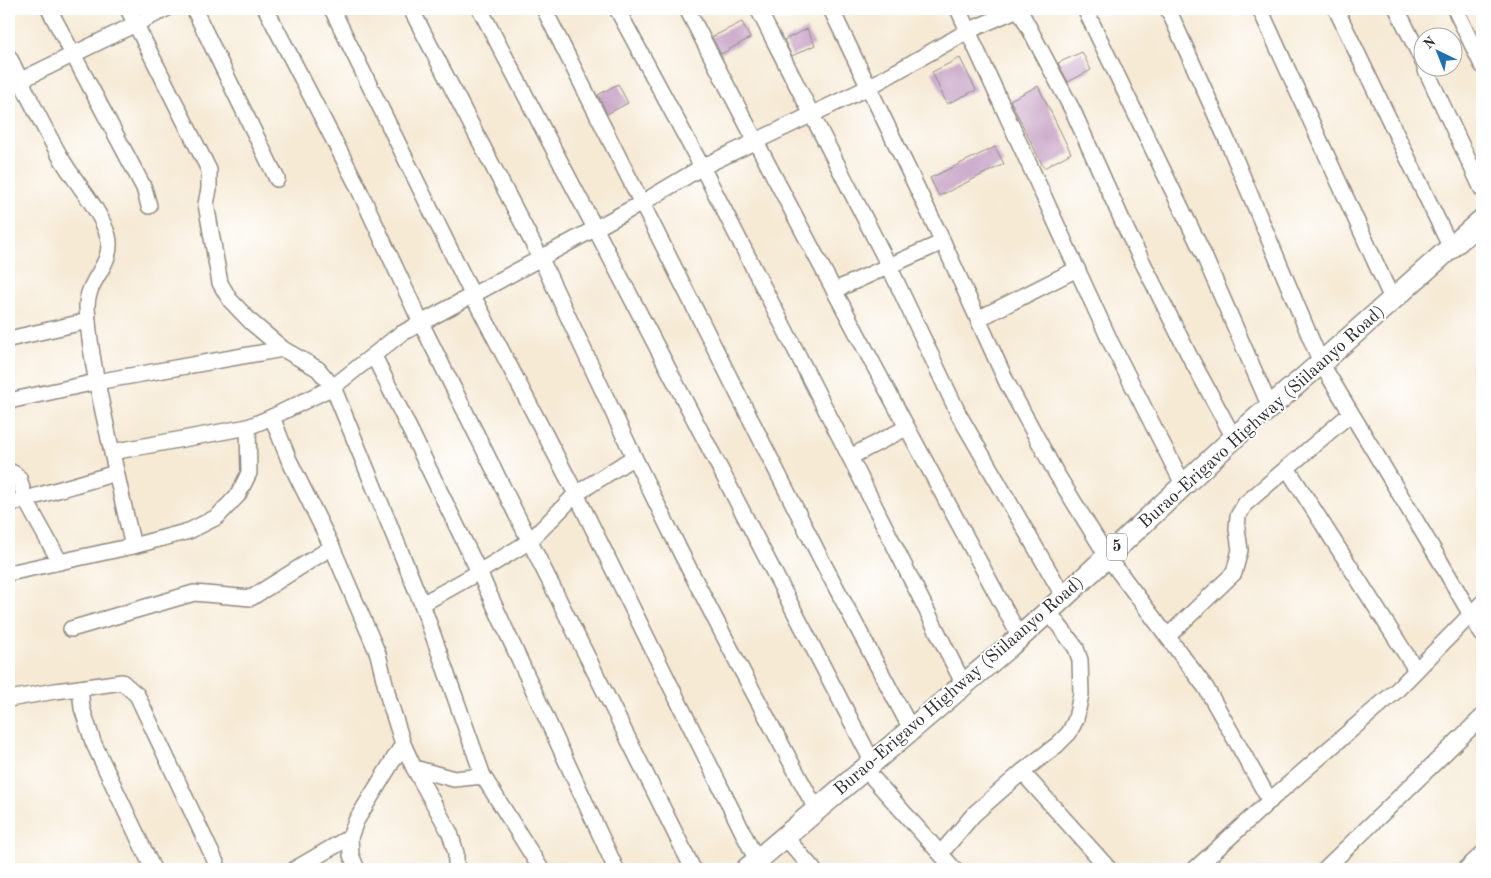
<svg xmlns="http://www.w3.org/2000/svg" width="1491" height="878" font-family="'Old Standard TT',serif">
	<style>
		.building { fill: #c8a5c7 }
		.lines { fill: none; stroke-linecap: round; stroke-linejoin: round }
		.minor-casing { stroke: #908a80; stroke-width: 18 }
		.highway-casing { stroke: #908a80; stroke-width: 24 }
		.minor { stroke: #fff; stroke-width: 15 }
		.highway { stroke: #fff; stroke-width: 21 }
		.labels { text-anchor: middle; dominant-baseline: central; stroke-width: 4; stroke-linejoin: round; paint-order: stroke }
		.shield { fill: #fff; stroke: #6b6b6b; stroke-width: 1 }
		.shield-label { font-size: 16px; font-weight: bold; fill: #2b2b2b }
		.street-label { font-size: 18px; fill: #2b2b2b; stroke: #fff }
	</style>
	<rect width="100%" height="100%" fill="#fff"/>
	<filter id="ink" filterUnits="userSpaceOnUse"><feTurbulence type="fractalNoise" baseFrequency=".02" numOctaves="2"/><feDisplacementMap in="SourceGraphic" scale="10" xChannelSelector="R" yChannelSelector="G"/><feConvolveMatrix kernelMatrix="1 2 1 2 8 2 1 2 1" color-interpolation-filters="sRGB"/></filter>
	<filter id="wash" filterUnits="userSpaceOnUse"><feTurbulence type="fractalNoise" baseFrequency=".0096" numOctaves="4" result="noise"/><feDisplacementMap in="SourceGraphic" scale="20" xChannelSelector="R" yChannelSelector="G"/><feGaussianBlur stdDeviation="1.12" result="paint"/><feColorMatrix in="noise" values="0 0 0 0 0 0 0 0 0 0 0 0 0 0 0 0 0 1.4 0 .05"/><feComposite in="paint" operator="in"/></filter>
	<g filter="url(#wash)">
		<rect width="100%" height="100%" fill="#f6ead5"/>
		<g id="blocks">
			<g class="building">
				<path d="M 742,22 L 750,38 L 721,54 L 712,37 Z"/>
				<path d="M 807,29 L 815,45 L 792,56 L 784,40 Z"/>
				<path d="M 1082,52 L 1091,70 L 1068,82 L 1058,63 Z"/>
				<path d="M 960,58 L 976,90 L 947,104 L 932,72 Z"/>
				<path d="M 618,84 L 628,103 L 607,114 L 598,95 Z"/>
				<path d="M 1038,86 L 1071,153 L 1044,168 L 1010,100 Z"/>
				<path d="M 995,147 L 1004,164 L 939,196 L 930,178 Z"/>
			</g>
		</g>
	</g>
	<g filter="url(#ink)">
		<use href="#blocks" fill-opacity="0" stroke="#908a80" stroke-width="1"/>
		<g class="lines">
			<defs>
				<g id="minor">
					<path d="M 49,9 L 144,188 L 149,206"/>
					<path d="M 128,9 L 209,170 L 209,189 L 206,204 L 220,283 L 230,300 L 251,322 L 283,349 L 318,369 L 333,387 L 422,604 L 483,776 L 541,869"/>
					<path d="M 194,9 L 277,179"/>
					<path d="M 266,9 L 356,183 L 421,323 L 693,869"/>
					<path d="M 332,9 L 472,294 L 576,494 L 757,861"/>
					<path d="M 411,9 L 540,257 L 634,457 L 682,555 L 742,671 L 816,809"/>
					<path d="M 480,9 L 595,228 L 872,761"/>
					<path d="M 544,9 L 822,561 L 911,729"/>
					<path d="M 617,9 L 702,167 L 850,457 L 964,685"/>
					<path d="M 687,9 C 796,220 907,429 1020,637"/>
					<path d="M 758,9 L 889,266 L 959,415 L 1064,597"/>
					<path d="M 831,9 L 943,242 L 1007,383 L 1056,473 L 1107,556 L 1206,688 L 1270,801"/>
					<path d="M 958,9 L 1077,269 L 978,319"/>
					<path d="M 1019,9 L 1073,111 L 1127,231 L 1190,357 L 1234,438"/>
					<path d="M 1085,9 L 1201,249 L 1270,407"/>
					<path d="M 1168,9 L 1231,149 L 1321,363 L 1440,561 L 1482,634"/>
					<path d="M 1260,9 L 1393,301"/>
					<path d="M 1336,9 L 1451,248"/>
					<path d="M 1397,9 L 1424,64"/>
					<path d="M 1455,9 L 1482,65"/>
					<path d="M 9,57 C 26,91 42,125 61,158 C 76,184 99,207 108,236 C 115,264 86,280 87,307 C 89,350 99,393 108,434 C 116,471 124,509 133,546"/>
					<path d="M 1425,68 L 1482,189"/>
					<path d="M 9,86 L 166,9"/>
					<path d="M 1077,269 L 1111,343 L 1183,484"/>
					<path d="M 835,290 L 943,242"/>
					<path d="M 9,339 L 88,321"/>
					<path d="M 374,356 L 479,572 L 616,869"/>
					<path d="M 9,401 L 96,382 L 283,349"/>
					<path d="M 272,417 L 289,460 L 332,547 L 378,654 L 389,700 L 403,744 L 414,768 L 450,833 L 456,853 L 456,869"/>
					<path d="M 112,452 L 248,427 L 272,417 L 333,387 L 399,335 L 642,203 L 702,167 L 869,87 L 968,31 L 1018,9"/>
					<path d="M 850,457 L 906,428"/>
					<path d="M 1287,468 L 1416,670"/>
					<path d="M 9,471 L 15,474 L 19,478 L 25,499 L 60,562"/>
					<path d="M 9,504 L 116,473"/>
					<path d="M 9,573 L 133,546 L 189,531 L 217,517 L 238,495 L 249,473 L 248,427"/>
					<path d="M 422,604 L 479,572 L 530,541 L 576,494 L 634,457"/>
					<path d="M 71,629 L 194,593 L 251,598 L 332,547"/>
					<path d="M 1168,636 L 1234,573 L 1240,550 L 1237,529 L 1238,516 L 1245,504 L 1350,414"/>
					<path d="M 80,688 L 122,682 L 137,695 L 219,869"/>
					<path d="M 9,699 L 55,691 L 80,688 L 82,708 L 93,742 L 153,869"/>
					<path d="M 414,768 L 454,779 L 483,776"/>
					<path d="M 864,768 L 954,869"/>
					<path d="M 1022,772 L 1109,869"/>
					<path d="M 785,837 L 813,869"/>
					<path d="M 941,853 L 974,814 L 1022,772 L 1057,745 L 1069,733 L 1076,719 L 1081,694 L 1080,660 L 1076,648 L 1048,611"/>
					<path d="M 295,869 L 350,837"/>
					<path d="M 357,869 L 351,855 L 350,837 L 356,821 L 403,744"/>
					<path d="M 1195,869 L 1276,795 L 1396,691 L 1482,603"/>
					<path d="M 1325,869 L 1482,717"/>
					<path d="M 1466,869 L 1482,854"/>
				</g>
				<path id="highway" d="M 747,869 L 1020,637 L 1064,597 L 1234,438 L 1321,363 L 1482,220"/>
			</defs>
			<use href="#minor" class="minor-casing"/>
			<use href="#highway" class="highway-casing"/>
			<use href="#minor" class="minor"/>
			<use href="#highway" class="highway"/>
		</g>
	</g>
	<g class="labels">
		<rect class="shield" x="1107" y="533.5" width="20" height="27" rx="4"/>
		<g class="shield-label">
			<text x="1117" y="547">5</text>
		</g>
		<g class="street-label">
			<text transform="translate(1262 417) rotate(-42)">Burao-Erigavo Highway (Siilaanyo Road)</text>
			<text transform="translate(959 686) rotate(-41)">Burao-Erigavo Highway (Siilaanyo Road)</text>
		</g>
	</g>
	<rect width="1491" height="878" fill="none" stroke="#fff" stroke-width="30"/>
	<g transform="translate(1438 52) rotate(317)"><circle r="24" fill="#ffffff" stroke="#aaaaaa"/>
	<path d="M0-4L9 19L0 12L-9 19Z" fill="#1f6fb2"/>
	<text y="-8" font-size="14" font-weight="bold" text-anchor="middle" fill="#2b2b2b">N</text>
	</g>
</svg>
